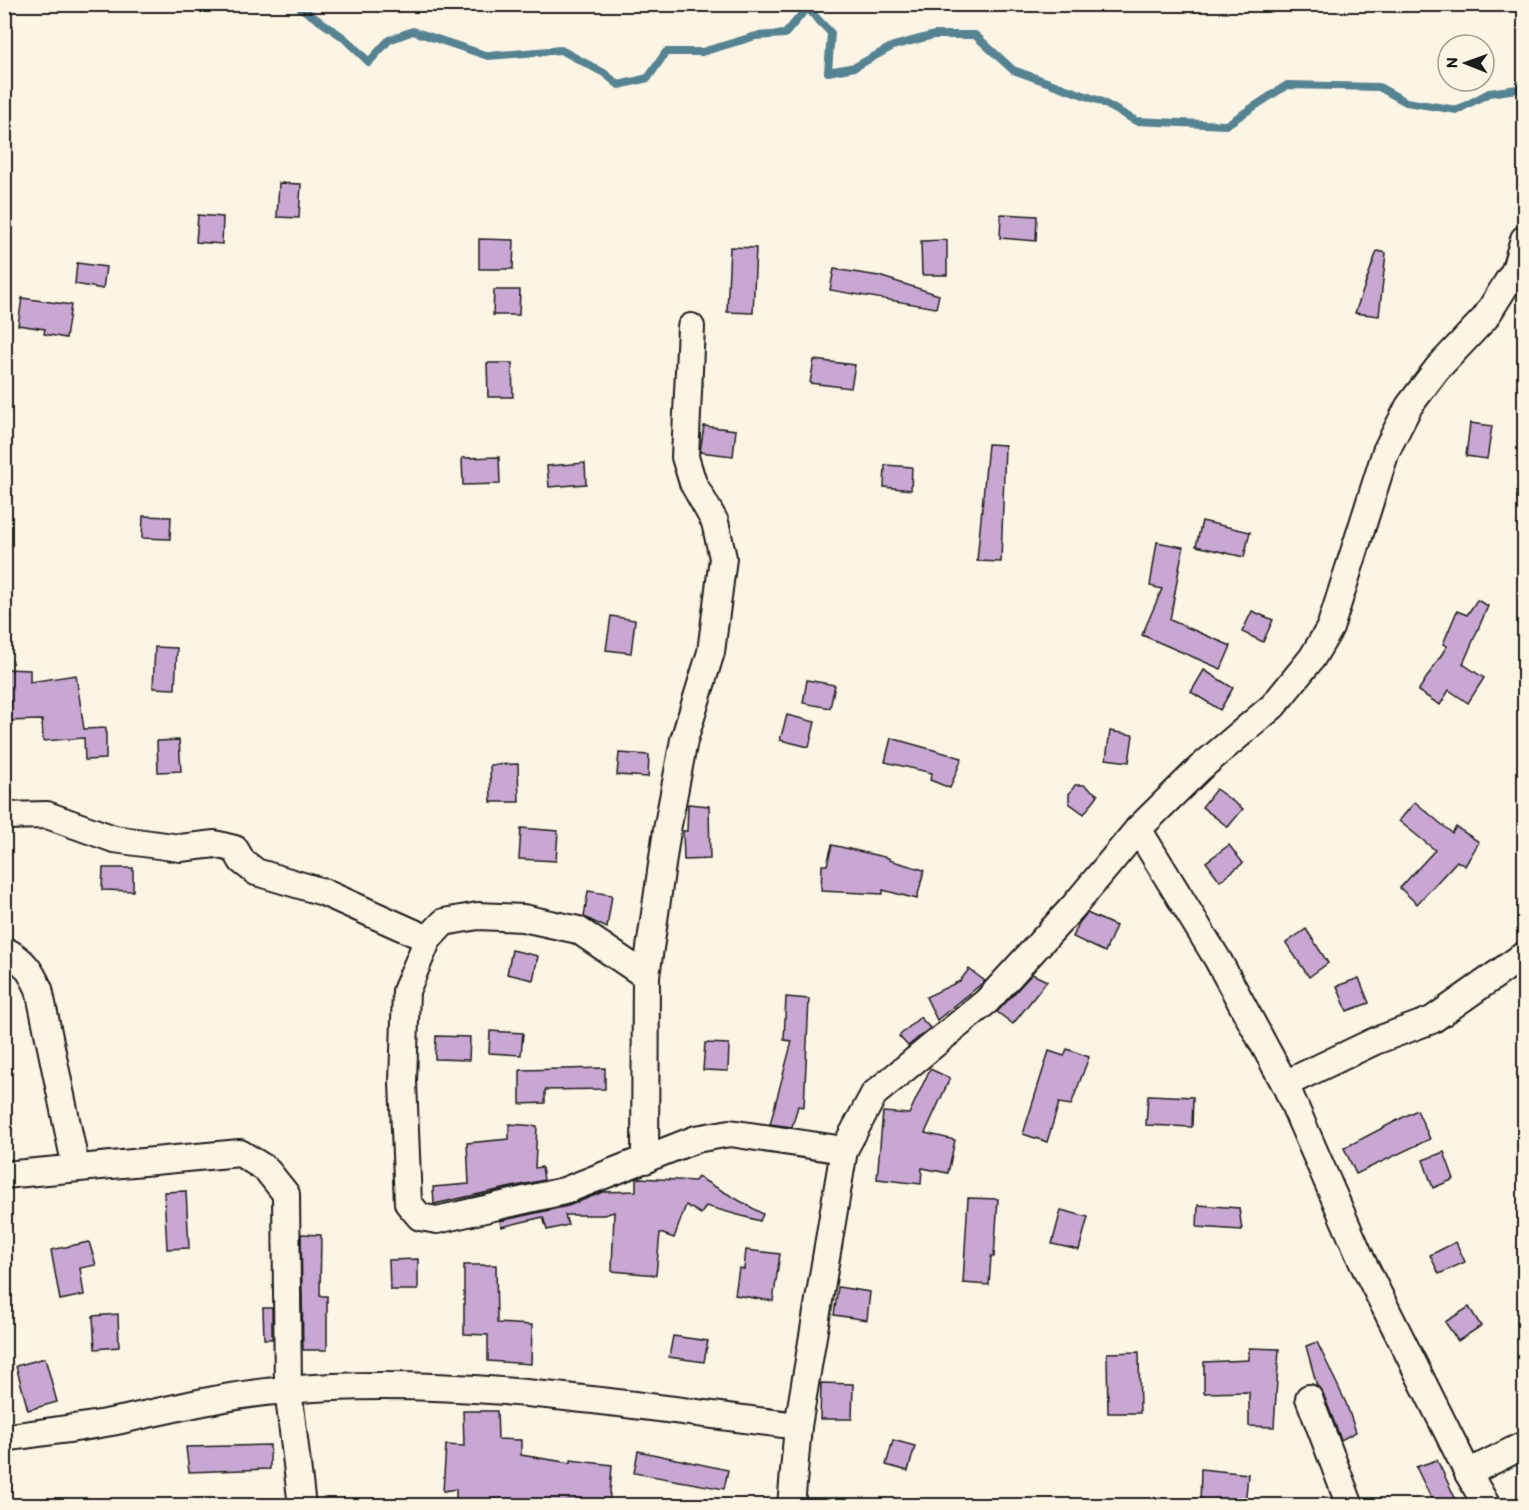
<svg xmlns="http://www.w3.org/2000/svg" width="1529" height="1510" font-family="Itim,sans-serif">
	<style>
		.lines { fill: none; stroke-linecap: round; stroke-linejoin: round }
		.stream { stroke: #578392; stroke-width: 8 }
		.building { fill: #c8a7d2; stroke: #1c1c1c; stroke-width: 1.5 }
		.minor-casing { stroke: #1c1c1c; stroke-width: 30 }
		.minor { stroke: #fcf5e5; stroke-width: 26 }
	</style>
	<rect width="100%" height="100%" fill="#fcf5e5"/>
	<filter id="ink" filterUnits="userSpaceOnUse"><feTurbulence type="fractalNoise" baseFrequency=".0167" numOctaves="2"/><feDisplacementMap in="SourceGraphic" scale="12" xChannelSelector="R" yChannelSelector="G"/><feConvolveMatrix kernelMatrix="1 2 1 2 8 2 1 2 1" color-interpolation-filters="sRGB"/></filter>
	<g filter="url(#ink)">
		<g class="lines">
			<path class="stream" d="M 295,4 L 343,37 L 369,62 L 389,40 L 413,31 L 488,56 L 561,50 L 604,73 L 619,85 L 648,78 L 666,52 L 702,52 L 756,36 L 785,34 L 807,8 L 831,33 L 828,72 L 855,67 L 893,46 L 934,35 L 975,35 L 1013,70 L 1100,101 L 1136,121 L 1226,125 L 1287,85 L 1379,87 L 1406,102 L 1457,110 L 1489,93 L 1524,88"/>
		</g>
		<g class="building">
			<path d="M 279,183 L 301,184 L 299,218 L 277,217 Z"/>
			<path d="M 1001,214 L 1037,216 L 1036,241 L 1000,238 Z"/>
			<path d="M 198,215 L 223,217 L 222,244 L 196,242 Z"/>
			<path d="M 479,239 L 514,240 L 513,269 L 479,269 Z"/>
			<path d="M 947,240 L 947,275 L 922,275 L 921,241 Z"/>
			<path d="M 730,247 L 756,248 L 753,313 L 727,312 Z"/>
			<path d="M 1377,251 L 1386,253 L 1379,316 L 1355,313 Z"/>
			<path d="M 77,263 L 106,267 L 103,289 L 75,284 Z"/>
			<path d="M 834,269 L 879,276 L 939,295 L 936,308 L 830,290 Z"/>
			<path d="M 494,290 L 520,290 L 519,315 L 493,315 Z"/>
			<path d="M 22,298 L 71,305 L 66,338 L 44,334 L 45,329 L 18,325 Z"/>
			<path d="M 814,360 L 855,365 L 851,388 L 810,383 Z"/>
			<path d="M 487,363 L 512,363 L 513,397 L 488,397 Z"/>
			<path d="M 1470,423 L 1492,426 L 1487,459 L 1466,456 Z"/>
			<path d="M 704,426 L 736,430 L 733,456 L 700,452 Z"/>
			<path d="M 988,444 L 1005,445 L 1001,562 L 977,561 Z"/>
			<path d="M 499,457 L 500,484 L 463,485 L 462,458 Z"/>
			<path d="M 585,463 L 586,484 L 549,487 L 547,466 Z"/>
			<path d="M 885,465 L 912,467 L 911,490 L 884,487 Z"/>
			<path d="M 143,516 L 171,517 L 170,539 L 142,538 Z"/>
			<path d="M 1202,521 L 1250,532 L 1244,557 L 1196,546 Z"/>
			<path d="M 1157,542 L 1183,547 L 1170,620 L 1231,646 L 1221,669 L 1142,635 L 1162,589 L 1150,586 Z"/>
			<path d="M 1477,600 L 1488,606 L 1463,664 L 1484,678 L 1468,703 L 1449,690 L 1440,705 L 1418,691 L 1447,646 L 1443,644 L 1457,611 L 1467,615 Z"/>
			<path d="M 1252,611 L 1273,620 L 1263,642 L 1242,632 Z"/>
			<path d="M 611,616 L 635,620 L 631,653 L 606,650 Z"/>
			<path d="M 155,647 L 177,648 L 175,689 L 153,688 Z"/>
			<path d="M 4,669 L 30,670 L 30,682 L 76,675 L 84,729 L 106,728 L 106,759 L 85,760 L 84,738 L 43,741 L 42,720 L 4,721 Z"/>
			<path d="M 1204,670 L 1233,688 L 1220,710 L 1191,692 Z"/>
			<path d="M 807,680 L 835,685 L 830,708 L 803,703 Z"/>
			<path d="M 787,715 L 815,722 L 809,747 L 780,740 Z"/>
			<path d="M 1110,731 L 1133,735 L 1129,762 L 1106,759 Z"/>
			<path d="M 891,738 L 962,758 L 950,788 L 930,780 L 932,773 L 885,762 Z"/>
			<path d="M 179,740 L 181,771 L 158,772 L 157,741 Z"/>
			<path d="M 619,753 L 649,755 L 648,777 L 617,775 Z"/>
			<path d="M 518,764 L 519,802 L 491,802 L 490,765 Z"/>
			<path d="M 1075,785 L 1084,785 L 1098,795 L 1084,814 L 1069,803 L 1069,794 Z"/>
			<path d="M 1216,789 L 1243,809 L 1228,827 L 1202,807 Z"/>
			<path d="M 1415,802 L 1452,833 L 1456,827 L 1479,842 L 1465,866 L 1457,861 L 1417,904 L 1400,888 L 1435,850 L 1399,821 Z"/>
			<path d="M 688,804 L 709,806 L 710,859 L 684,860 L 683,831 L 687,831 Z"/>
			<path d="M 521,828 L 558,831 L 556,861 L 519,859 Z"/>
			<path d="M 832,845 L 889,858 L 889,860 L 924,870 L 917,899 L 883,890 L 883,894 L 821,891 L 822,865 L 827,865 Z"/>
			<path d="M 1229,845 L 1243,863 L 1220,881 L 1206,862 Z"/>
			<path d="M 103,868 L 133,868 L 133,891 L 102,890 Z"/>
			<path d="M 588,891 L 612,895 L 607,928 L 584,917 Z"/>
			<path d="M 1087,913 L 1116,926 L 1105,952 L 1073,937 L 1079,923 Z"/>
			<path d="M 1306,929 L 1328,963 L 1309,977 L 1286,943 Z"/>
			<path d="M 512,950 L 538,956 L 533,980 L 507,974 Z"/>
			<path d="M 969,969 L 985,981 L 937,1020 L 926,997 L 960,981 Z"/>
			<path d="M 1032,974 L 1047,981 L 1013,1024 L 997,1012 Z"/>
			<path d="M 1359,978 L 1369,1003 L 1347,1011 L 1337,986 Z"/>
			<path d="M 786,997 L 809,999 L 804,1107 L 798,1106 L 792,1127 L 770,1124 L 792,1041 L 784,1040 Z"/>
			<path d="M 920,1017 L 930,1028 L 908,1046 L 899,1036 Z"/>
			<path d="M 490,1031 L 523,1033 L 521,1055 L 489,1053 Z"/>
			<path d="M 436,1036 L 470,1037 L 469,1060 L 435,1059 Z"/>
			<path d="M 705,1043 L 729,1044 L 728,1071 L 703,1070 Z"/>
			<path d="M 1067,1049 L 1089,1057 L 1071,1105 L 1059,1103 L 1047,1142 L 1023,1134 L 1049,1051 L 1064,1056 Z"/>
			<path d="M 605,1068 L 605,1089 L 545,1090 L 545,1103 L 520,1104 L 520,1070 Z"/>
			<path d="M 930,1069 L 950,1078 L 925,1133 L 955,1140 L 948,1173 L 922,1168 L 921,1184 L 877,1179 L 883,1112 L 909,1114 Z"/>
			<path d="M 1148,1095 L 1193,1097 L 1192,1127 L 1146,1125 Z"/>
			<path d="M 1417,1110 L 1430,1139 L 1356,1174 L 1344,1148 Z"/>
			<path d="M 509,1124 L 537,1126 L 535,1168 L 542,1167 L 544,1180 L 434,1204 L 433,1187 L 469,1184 L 467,1143 L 509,1139 Z"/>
			<path d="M 1444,1152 L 1454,1179 L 1433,1188 L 1423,1160 Z"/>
			<path d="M 698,1177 L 763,1214 L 760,1221 L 706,1206 L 701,1214 L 686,1205 L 674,1238 L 660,1233 L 656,1275 L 612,1271 L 614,1212 L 604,1215 L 565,1215 L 568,1225 L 547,1230 L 543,1217 L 501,1227 L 500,1221 L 568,1206 L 603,1192 L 636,1191 L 636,1179 L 639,1178 L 695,1181 Z"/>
			<path d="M 186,1191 L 189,1248 L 167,1249 L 164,1192 Z"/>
			<path d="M 968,1198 L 998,1199 L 994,1257 L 991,1256 L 989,1285 L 963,1283 Z"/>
			<path d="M 1198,1205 L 1239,1208 L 1242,1230 L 1197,1227 Z"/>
			<path d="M 1061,1210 L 1088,1217 L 1079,1250 L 1052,1244 Z"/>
			<path d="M 301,1234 L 321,1235 L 320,1296 L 327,1296 L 327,1350 L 303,1350 Z"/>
			<path d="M 89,1242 L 96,1265 L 80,1268 L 84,1295 L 60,1300 L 51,1250 Z"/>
			<path d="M 1456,1242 L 1465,1262 L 1439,1274 L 1430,1255 Z"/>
			<path d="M 746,1250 L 780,1254 L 773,1301 L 735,1295 L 739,1268 L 744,1269 Z"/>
			<path d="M 418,1259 L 418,1290 L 390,1290 L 389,1260 Z"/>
			<path d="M 464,1265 L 496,1265 L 497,1323 L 532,1325 L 531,1364 L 488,1361 L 488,1335 L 464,1334 Z"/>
			<path d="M 838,1287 L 870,1292 L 867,1320 L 834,1315 Z"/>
			<path d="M 1469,1307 L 1481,1326 L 1458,1341 L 1445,1322 Z"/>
			<path d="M 263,1308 L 272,1308 L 272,1339 L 264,1339 Z"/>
			<path d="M 118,1314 L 119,1347 L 95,1349 L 93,1316 Z"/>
			<path d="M 673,1336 L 708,1341 L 704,1362 L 669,1357 Z"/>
			<path d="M 1317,1342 L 1346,1403 L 1356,1432 L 1341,1440 L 1323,1393 L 1317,1386 L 1306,1346 Z"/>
			<path d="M 1249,1348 L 1279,1349 L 1274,1427 L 1249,1426 L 1249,1392 L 1204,1393 L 1204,1362 L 1249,1360 Z"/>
			<path d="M 1139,1352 L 1140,1413 L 1108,1413 L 1107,1353 Z"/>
			<path d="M 45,1358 L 57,1402 L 28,1410 L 16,1366 Z"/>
			<path d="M 821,1383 L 853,1384 L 852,1419 L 820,1419 Z"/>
			<path d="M 463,1411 L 497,1411 L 498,1439 L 521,1440 L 521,1455 L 571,1463 L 571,1460 L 612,1465 L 609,1506 L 551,1506 L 494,1500 L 494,1506 L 456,1506 L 456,1489 L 443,1491 L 446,1445 L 464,1446 Z"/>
			<path d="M 893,1440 L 915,1446 L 908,1471 L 886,1465 Z"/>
			<path d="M 270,1445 L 270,1469 L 189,1472 L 186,1447 Z"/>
			<path d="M 638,1451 L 728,1470 L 724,1489 L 634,1473 Z"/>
			<path d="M 1437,1460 L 1459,1506 L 1435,1506 L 1416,1467 Z"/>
			<path d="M 1201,1469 L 1248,1474 L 1245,1506 L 1200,1506 Z"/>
		</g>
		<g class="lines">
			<defs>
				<g id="minor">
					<path d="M 4,816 L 47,815 L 114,839 L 180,848 L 215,844 L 235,849 L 242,861 L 256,872 L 323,892 L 428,939"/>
					<path d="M 1138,829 L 1218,960 L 1285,1084 L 1362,1261 L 1468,1473 L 1487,1506"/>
					<path d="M 4,950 C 23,959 31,971 39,989 L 76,1168"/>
					<path d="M 646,976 L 578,930 L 523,918 L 478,916 L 444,922 L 428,939 L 406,991 L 403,1082 L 408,1203 L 420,1217 L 437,1220 L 564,1191 L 696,1139 L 730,1133 L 844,1150"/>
					<path d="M 1285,1084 L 1375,1041 L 1432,1020 L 1524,955"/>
					<path d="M 645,1160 L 646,976 L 667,830 L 684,740 L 711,652 L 723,558 L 715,522 L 693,483 L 685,457 L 691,327"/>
					<path d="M 4,1175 L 240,1153 L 266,1169 L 286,1194 L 288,1389 L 302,1506"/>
					<path d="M 1309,1398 L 1350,1506"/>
					<path d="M 4,1438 C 43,1432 83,1428 121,1420 C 176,1408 230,1394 287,1390 C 457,1375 629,1405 798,1426"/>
					<path d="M 1468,1473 L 1524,1445"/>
					<path d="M 791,1506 L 798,1426 L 844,1150 L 874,1094 L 987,1001 L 1073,907 L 1138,829 L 1200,768 L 1273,706 L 1312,658 L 1330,628 L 1386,451 L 1409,406 L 1437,369 L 1485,318 L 1515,270 L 1524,239"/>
				</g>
			</defs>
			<use href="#minor" class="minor-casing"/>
			<use href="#minor" class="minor"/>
		</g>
	</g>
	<rect width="1529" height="1510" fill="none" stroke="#fcf5e5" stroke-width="24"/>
	<rect x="12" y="12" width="1505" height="1486" fill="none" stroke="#1c1c1c" stroke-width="2" filter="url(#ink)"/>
	<g transform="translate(1466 63) rotate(271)"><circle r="28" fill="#fcf5e5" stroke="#a29e95" stroke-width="1.5"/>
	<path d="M0-4.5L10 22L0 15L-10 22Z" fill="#1c1c1c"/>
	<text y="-9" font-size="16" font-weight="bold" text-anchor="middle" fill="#1c1c1c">N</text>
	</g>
</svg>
